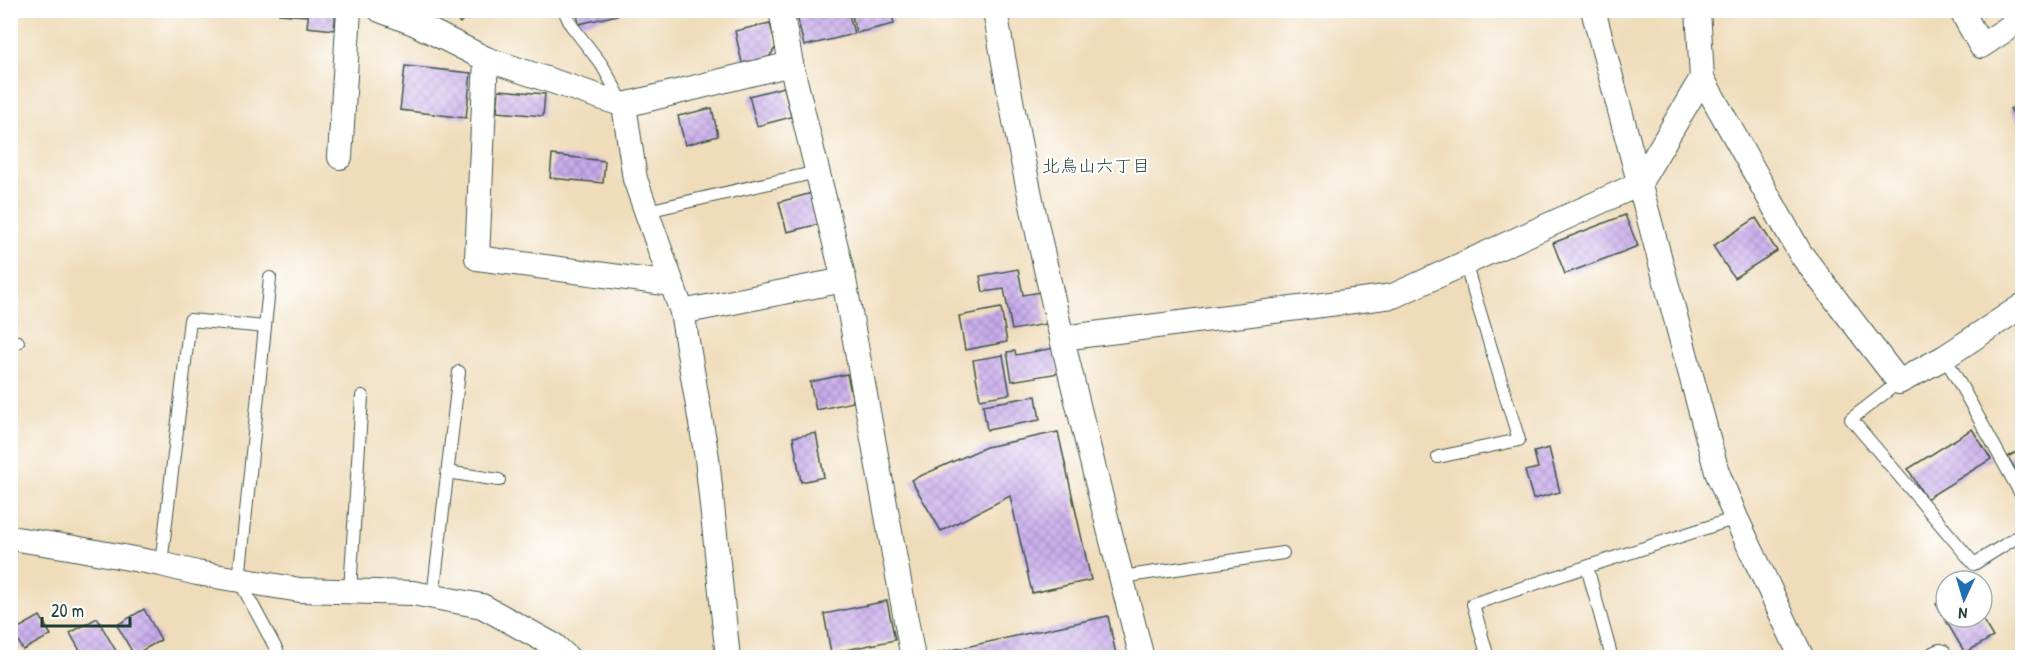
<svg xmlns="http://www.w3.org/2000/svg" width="2033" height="668" font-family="'Patrick Hand','Klee One',sans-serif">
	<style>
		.building { fill: url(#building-cross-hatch) }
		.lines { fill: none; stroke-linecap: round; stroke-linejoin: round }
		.service-casing { stroke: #3e5548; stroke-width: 14 }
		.minor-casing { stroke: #3e5548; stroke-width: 26 }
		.service { stroke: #fff; stroke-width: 12 }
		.minor { stroke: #fff; stroke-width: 24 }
		.labels { text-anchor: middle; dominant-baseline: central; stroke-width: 4.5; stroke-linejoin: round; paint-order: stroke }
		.neighbourhood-label { font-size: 18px; fill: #1f3d34; stroke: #fff }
	</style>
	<defs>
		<pattern id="building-cross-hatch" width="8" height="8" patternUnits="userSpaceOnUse" patternTransform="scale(1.5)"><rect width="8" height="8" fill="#c8aaeb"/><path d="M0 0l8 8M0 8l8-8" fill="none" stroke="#a28cbf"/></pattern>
	</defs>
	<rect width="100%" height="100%" fill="#fff"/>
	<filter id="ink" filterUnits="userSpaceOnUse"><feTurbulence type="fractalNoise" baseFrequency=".0167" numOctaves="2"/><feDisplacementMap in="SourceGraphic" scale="12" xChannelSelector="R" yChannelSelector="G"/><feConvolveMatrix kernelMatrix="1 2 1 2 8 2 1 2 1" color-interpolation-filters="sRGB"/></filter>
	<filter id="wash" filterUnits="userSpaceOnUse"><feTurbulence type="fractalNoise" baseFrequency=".008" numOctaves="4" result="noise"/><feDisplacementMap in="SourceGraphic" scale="24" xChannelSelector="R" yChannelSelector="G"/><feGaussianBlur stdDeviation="1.35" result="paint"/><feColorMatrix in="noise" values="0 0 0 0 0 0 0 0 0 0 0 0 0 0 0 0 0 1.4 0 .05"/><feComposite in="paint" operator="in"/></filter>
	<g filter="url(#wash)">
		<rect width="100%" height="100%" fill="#efdcba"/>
		<g id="blocks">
			<g class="building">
				<path d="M 280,10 L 306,10 L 306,16 L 279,14 Z"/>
				<path d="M 309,10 L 336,10 L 334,30 L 307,27 Z"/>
				<path d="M 447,10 L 472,10 L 460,23 Z"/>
				<path d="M 576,10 L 620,10 L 621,14 L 579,24 Z"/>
				<path d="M 803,10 L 848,10 L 854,34 L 804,46 L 796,12 Z"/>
				<path d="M 851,10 L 891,10 L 894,24 L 856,33 Z"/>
				<path d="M 770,23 L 776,47 L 769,57 L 742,63 L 735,31 Z"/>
				<path d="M 405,66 L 471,73 L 466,118 L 400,110 Z"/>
				<path d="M 784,87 L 791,117 L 757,126 L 749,96 Z"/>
				<path d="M 499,90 L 545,94 L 543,116 L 497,112 Z"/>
				<path d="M 2022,101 L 2022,127 L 2010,109 Z"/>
				<path d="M 712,108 L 718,136 L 685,145 L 678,116 Z"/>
				<path d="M 552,155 L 605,161 L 603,183 L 550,178 Z"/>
				<path d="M 812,193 L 819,224 L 787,232 L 779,202 Z"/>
				<path d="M 1625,215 L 1638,246 L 1565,274 L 1553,243 Z"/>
				<path d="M 1756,218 L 1777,251 L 1734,278 L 1713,246 Z"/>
				<path d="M 1018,269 L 1023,295 L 1041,292 L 1046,324 L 1012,330 L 1004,289 L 983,292 L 980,276 Z"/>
				<path d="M 1001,308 L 1007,342 L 965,350 L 959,316 Z"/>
				<path d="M 1054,348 L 1059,373 L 1012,381 L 1007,352 L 1015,351 L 1016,355 Z"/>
				<path d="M 1003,355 L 1010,394 L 980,399 L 973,360 Z"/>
				<path d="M 847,374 L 853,402 L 816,410 L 810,382 Z"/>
				<path d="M 1036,396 L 1040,420 L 987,430 L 983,405 Z"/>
				<path d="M 1972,429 L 1991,459 L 1926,499 L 1908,469 Z"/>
				<path d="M 1058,432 L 1091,580 L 1032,593 L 1010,496 L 941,531 L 911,480 L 986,447 Z"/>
				<path d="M 816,433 L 824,477 L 801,482 L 793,437 Z"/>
				<path d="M 1549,448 L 1560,492 L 1533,499 L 1525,471 L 1538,468 L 1534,452 Z"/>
				<path d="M 2022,448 L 2022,481 L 2008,457 Z"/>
				<path d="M 1946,598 L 1946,617 L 1981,617 L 1993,637 L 1965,653 L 1936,604 Z"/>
				<path d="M 887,601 L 895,640 L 831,653 L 824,614 Z"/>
				<path d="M 144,609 L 161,640 L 134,655 L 117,625 Z"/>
				<path d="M 40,616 L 51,635 L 23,650 L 13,631 Z"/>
				<path d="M 1108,616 L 1116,655 L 1106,658 L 939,658 L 938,653 Z"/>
				<path d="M 97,618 L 120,658 L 84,658 L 70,633 Z"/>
			</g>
		</g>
	</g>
	<g filter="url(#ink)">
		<use href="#blocks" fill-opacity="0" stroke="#3e5548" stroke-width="1.5"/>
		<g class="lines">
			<defs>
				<g id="service">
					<path d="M 564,10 L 571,25 L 602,65 L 623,103"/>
					<path d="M 647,211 L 817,172"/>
					<path d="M 270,278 L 239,580 L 281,658"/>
					<path d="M 10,341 L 18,342"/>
					<path d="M 1945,357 L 2022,496"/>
					<path d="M 1899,382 L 1851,419 L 1974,564 L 2022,534"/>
					<path d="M 1438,457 L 1519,440 L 1465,263"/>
					<path d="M 447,472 L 499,480"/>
					<path d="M 161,564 L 190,320 L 265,327"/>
					<path d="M 1587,567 L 1612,658"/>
					<path d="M 1122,577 L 1283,553"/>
					<path d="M 350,591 L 362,396"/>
					<path d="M 433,597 L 459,372"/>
					<path d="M 1488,658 L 1473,604 L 1736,518"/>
				</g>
				<g id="minor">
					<path d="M 380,10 L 414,23 L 486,59 L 624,105 L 791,64"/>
					<path d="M 781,10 L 791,64 L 844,280 L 913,658"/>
					<path d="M 995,10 C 1031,229 1087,444 1142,658"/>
					<path d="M 1593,10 L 1717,472 L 1736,518 L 1802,658"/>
					<path d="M 1698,10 L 1702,78 L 1800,253 L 1899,382 L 1945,357 L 2022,306"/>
					<path d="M 1961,10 L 1981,46 L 2022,19"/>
					<path d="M 486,59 L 477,258 L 672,284"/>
					<path d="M 624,105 L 635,179 L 682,312 L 707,458 L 728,658"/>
					<path d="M 340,157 L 349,10"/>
					<path d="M 682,312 L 844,280"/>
					<path d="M 1062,338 L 1393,296 L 1639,184 L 1702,78"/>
					<path d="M 10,538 L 69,547 L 161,564 L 197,573 L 300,590 L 413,593 L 482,606 L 555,646 L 568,658"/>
					<path d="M 1936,658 L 1940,656 L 1941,658"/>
				</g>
			</defs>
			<use href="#service" class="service-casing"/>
			<use href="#minor" class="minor-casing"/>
			<use href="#service" class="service"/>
			<use href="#minor" class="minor"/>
		</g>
	</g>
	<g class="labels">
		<g class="neighbourhood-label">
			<text x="1096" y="165">北烏山六丁目</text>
		</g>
	</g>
	<rect width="2033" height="668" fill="none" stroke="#fff" stroke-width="36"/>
	<g transform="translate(1964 599) rotate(184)"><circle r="28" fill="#ffffff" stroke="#a5b1ae" stroke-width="1.5"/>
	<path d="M0-4.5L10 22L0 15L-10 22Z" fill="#1f6fb2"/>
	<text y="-9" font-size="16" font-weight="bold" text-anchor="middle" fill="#1f3d34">N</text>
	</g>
	<path d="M42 617v9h88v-9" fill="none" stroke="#1f3d34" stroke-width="3"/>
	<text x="51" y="617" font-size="18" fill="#1f3d34" stroke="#ffffff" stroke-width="4.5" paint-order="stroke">20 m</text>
</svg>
